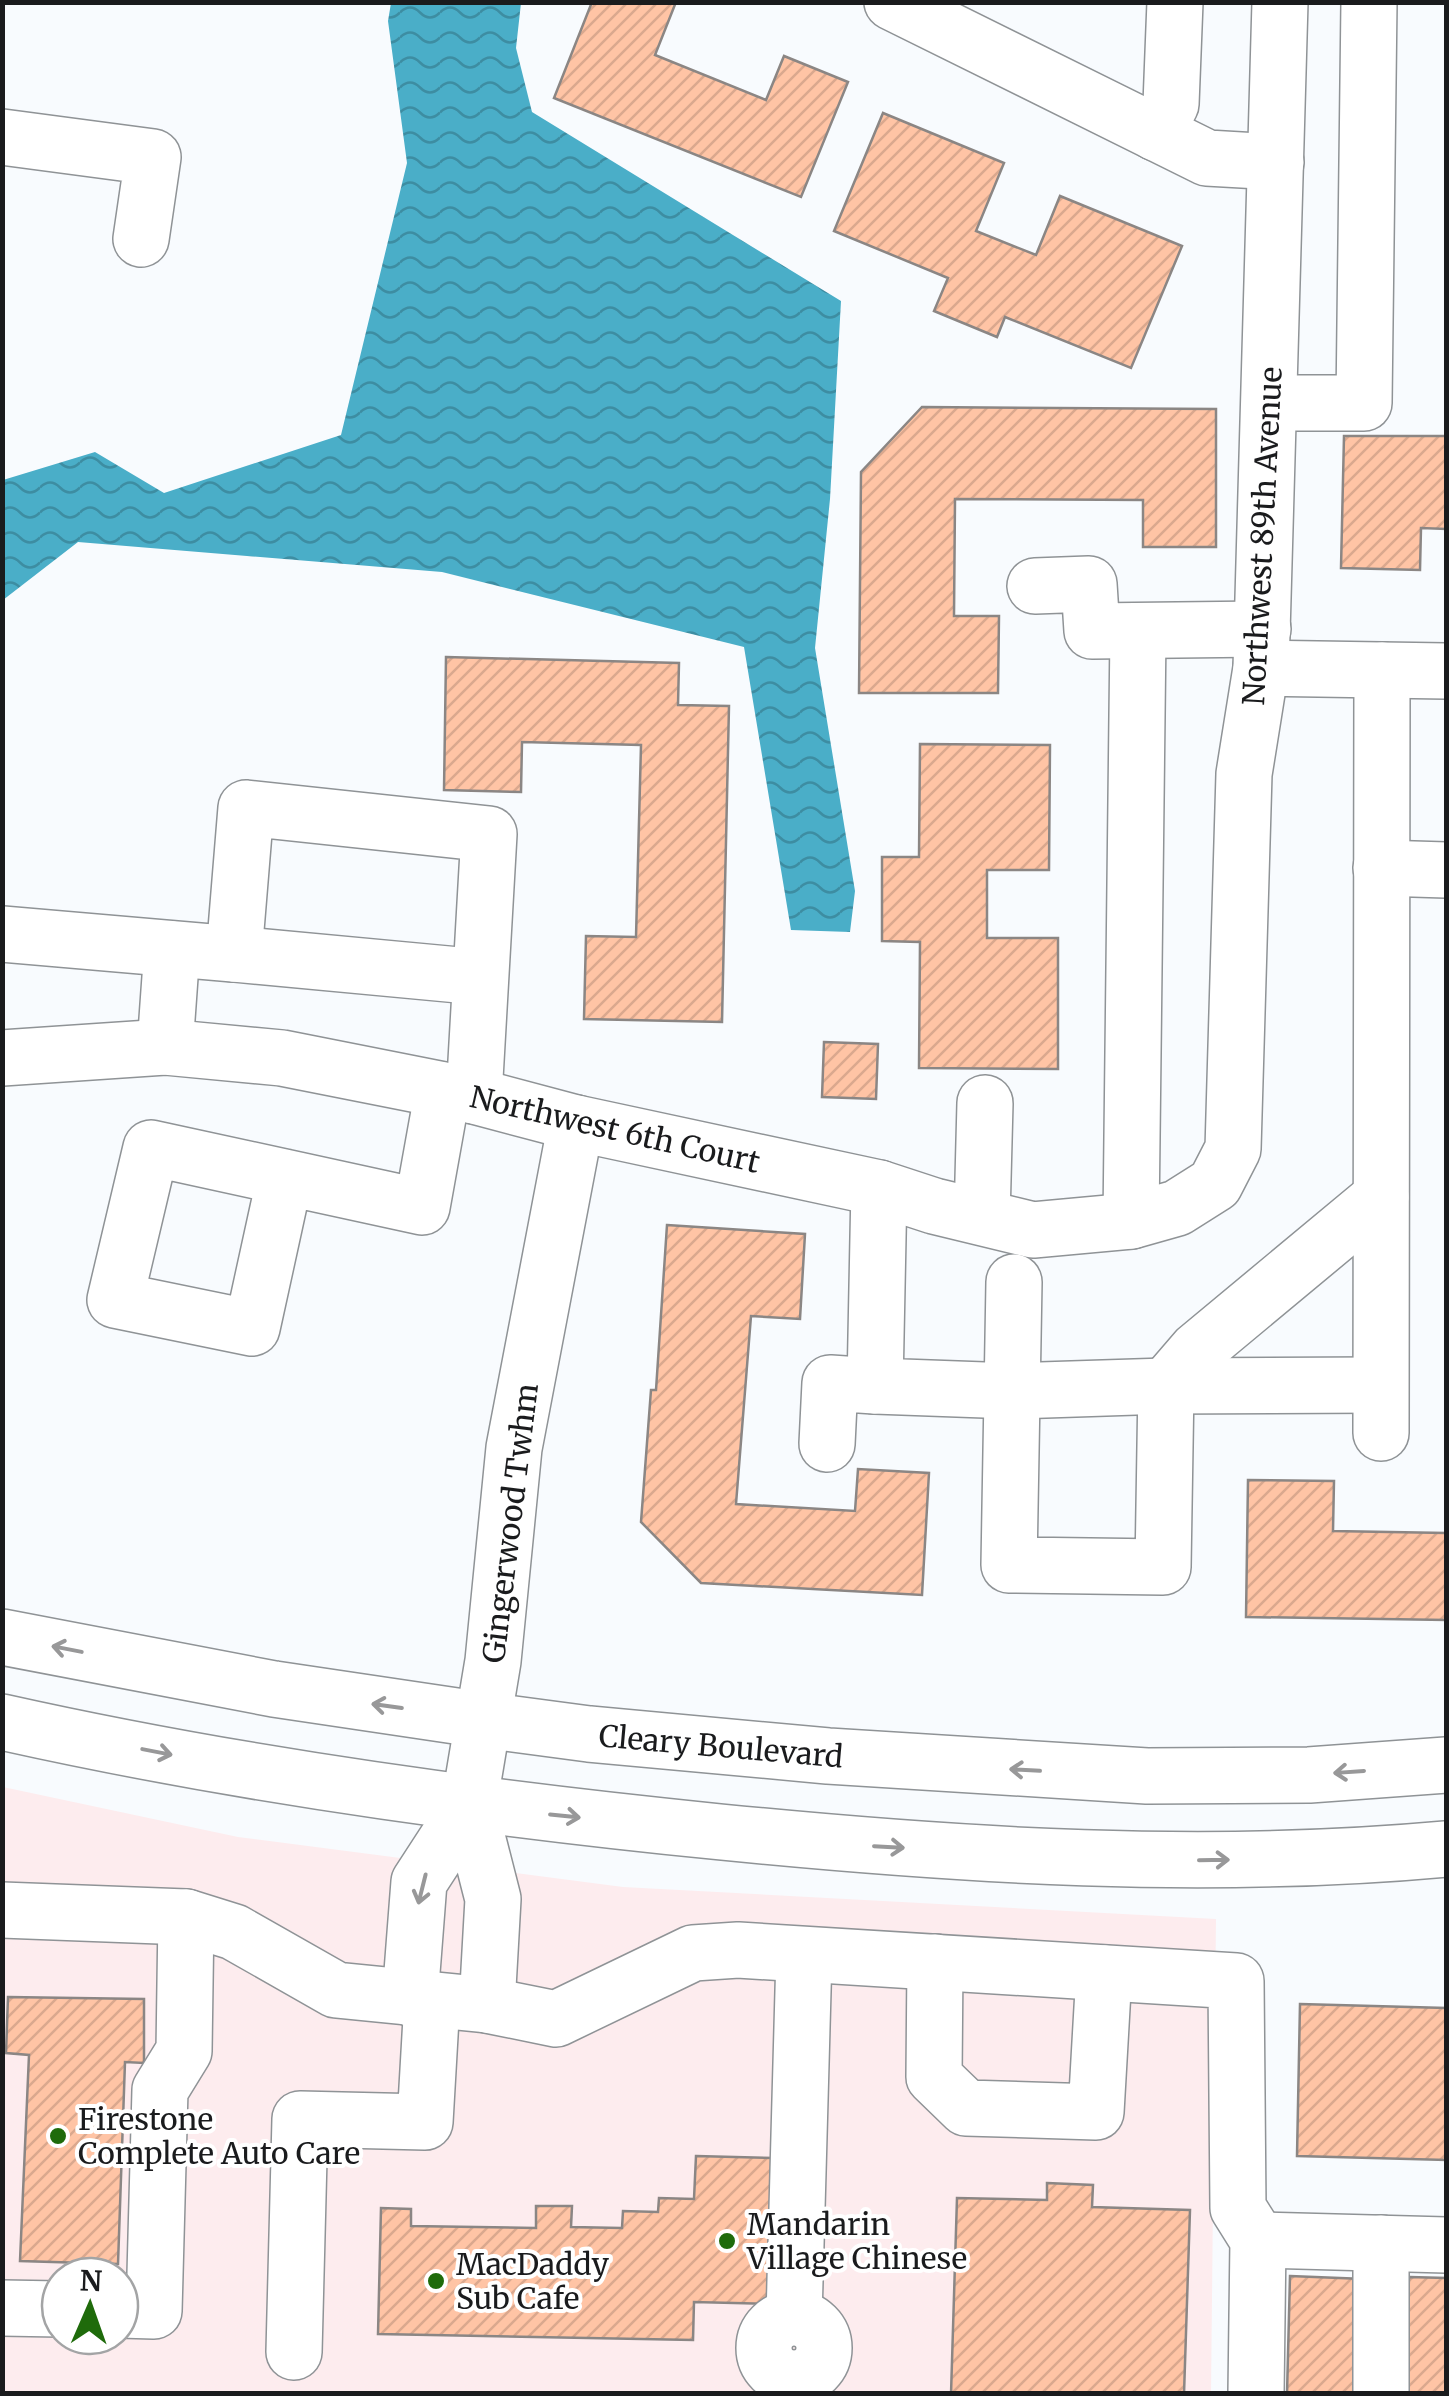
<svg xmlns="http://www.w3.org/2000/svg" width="1449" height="2396" font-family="Merriweather,serif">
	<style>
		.commercial { fill: #fdecee; fill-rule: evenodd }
		.water { fill: url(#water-waves) }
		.building { fill: url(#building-hatch); stroke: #8b8684; stroke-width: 2.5 }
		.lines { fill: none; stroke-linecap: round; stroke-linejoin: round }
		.minor-casing { stroke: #8f9396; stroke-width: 58 }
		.minor { stroke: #fff; stroke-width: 55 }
		.oneway { stroke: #989899 }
		.poi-dot { fill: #1f6b0b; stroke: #fff; stroke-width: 4 }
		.labels { text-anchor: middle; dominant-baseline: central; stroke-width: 8; stroke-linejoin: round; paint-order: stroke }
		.street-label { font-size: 30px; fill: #1a1b1d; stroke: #fff }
		.poi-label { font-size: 30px; fill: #1a1b1d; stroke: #fff; text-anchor: start }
	</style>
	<defs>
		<pattern id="water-waves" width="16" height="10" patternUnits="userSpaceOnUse" patternTransform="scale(2.5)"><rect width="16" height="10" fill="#4aaec8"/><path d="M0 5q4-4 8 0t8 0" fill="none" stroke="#3d8da2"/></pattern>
		<pattern id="building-hatch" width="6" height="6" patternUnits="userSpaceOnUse" patternTransform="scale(2.5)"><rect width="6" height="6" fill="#ffc4a5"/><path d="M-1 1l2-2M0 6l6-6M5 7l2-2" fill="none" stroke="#daa88e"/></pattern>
	</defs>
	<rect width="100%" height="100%" fill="#f8fbfe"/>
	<path class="commercial" d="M 3,1787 L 238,1837 L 623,1887 L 1216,1919 L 1211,2393 L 3,2394 ZM 60,2276 L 120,2276 L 120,2336 L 60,2336 Z"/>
	<path class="water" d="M 391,3 L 521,3 L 516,48 L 532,112 L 841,301 L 830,499 L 815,648 L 855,891 L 850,932 L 791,930 L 744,647 L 442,572 L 78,542 L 3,600 L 3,480 L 95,452 L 164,493 L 341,435 L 407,163 L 388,21 Z"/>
	<g class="building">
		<path d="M 592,2 L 676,2 L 655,55 L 766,100 L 784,56 L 848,82 L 801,197 L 554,98 Z"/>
		<path d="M 883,113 L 1004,163 L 976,231 L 1036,255 L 1060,196 L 1182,246 L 1131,368 L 1005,317 L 997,337 L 934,311 L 948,278 L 834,231 Z"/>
		<path d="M 922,407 L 1216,409 L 1216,547 L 1143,547 L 1143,500 L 955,499 L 954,616 L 999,616 L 998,693 L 859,693 L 861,472 Z"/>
		<path d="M 1344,436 L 1446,436 L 1446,529 L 1421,528 L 1420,570 L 1341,568 Z"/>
		<path d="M 446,657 L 679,663 L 678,705 L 729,706 L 722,1022 L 584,1019 L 586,936 L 636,937 L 641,745 L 522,742 L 521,792 L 444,790 Z"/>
		<path d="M 920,744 L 1050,745 L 1049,870 L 987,870 L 987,938 L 1058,938 L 1058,1069 L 919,1068 L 920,942 L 882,941 L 882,857 L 919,857 Z"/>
		<path d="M 824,1042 L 878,1044 L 876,1099 L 822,1097 Z"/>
		<path d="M 667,1225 L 805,1234 L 800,1319 L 751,1316 L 736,1504 L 855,1511 L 858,1469 L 929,1473 L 922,1595 L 701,1583 L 641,1522 L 651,1390 L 656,1390 Z"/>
		<path d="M 1248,1480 L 1334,1481 L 1333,1531 L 1446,1533 L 1446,1620 L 1246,1617 Z"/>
		<path d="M 8,1997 L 144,1999 L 144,2063 L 125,2062 L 118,2264 L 20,2261 L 29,2055 L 6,2053 Z"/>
		<path d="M 1300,2004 L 1446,2008 L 1446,2160 L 1297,2156 Z"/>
		<path d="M 696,2156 L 775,2158 L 770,2304 L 694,2302 L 693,2340 L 378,2334 L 381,2208 L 411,2209 L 411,2226 L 536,2228 L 536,2206 L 572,2206 L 571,2227 L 622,2228 L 623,2211 L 658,2212 L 659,2198 L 694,2199 Z"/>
		<path d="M 1047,2183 L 1093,2185 L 1092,2207 L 1190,2210 L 1184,2394 L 951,2394 L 957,2198 L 1047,2200 Z"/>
		<path d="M 1290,2276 L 1364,2279 L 1361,2394 L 1287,2394 Z"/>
		<path d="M 1409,2277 L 1446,2278 L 1446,2394 L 1405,2394 Z"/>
	</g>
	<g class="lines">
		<defs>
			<g id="minor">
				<path d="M 892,2 L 1207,158 L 1276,162"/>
				<path d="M 1156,133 L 1171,104 L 1175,2"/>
				<path d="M 2,137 L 153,157 L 141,239"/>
				<path d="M 1271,403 L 1364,403 L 1369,2"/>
				<path d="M 1035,586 L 1089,584 L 1092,631 L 1263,629"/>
				<path d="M 1261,668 L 1446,671"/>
				<path d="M 1381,868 L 1446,870"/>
				<path d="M 2,934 L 234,954 L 246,808 L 489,834 L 474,1096"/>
				<path d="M 234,954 L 480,977"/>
				<path d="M 165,1047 L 172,949"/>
				<path d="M 2,1058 L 165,1047 L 282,1058 L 474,1096 L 576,1123 L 879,1188 L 934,1206 L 1033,1230 L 1131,1221 L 1177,1208 L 1215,1184 L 1233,1149 L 1244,774 L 1261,668 L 1280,2"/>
				<path d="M 285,1177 L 252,1328 L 115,1300 L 151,1148 L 422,1207 L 443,1090"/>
				<path d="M 879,1188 L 875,1386 L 1012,1391 L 1166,1386 L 1380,1385"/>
				<path d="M 982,1217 L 985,1103"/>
				<path d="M 1131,1221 L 1138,632"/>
				<path d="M 1014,1282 L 1009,1565 L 1163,1567 L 1166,1386 L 1197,1350 L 1381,1197"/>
				<path d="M 1381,1433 L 1382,670"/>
				<path d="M 827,1444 L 830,1383 L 875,1386"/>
				<path d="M 2,1637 L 274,1689 L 483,1720 L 589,1734 L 828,1756 L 1147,1776 L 1309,1775 L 1446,1765"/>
				<path d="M 2,1722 C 239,1775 480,1808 721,1832 C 962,1856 1205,1871 1446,1849"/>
				<path d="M 469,1805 L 493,1899 L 487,2005"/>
				<path d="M 2,1910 L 186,1917 L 234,1932 L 336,1990 L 487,2005 L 556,2019 L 693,1953 L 738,1950 L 1236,1981 L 1238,2208 L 1258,2240 L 1256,2394"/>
				<path d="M 935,1962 L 934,2077 L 966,2108 L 1096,2112 L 1104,1973"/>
				<path d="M 410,1998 L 419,1882 L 469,1805 L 493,1661 L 514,1448 L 576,1123"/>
				<path d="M 1258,2240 L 1446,2245"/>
				<path d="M 2,2308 L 60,2309"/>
				<path d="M 120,2310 L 154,2311 L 160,2090 L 184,2051 L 186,1917"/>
				<path d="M 794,2317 L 804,1955"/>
				<circle cx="794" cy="2348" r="30"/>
				<path d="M 294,2352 L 300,2119 L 425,2122 L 432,2001"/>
				<path d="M 1381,2394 L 1381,2243"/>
			</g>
		</defs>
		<use href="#minor" class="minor-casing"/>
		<use href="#minor" class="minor"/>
	</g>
	<defs><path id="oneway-shaft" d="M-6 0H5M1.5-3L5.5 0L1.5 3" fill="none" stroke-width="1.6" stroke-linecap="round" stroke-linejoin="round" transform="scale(2.5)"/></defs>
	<g class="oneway">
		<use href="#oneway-shaft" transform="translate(67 1649) rotate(-169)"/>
		<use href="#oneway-shaft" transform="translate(387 1706) rotate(-172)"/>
		<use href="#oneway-shaft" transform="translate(157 1752) rotate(11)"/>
		<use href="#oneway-shaft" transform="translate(1025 1770) rotate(-177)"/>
		<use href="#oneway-shaft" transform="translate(1349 1772) rotate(176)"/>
		<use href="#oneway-shaft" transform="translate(565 1816) rotate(6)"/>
		<use href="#oneway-shaft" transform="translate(889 1847) rotate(3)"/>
		<use href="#oneway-shaft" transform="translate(1214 1860) rotate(-1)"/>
		<use href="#oneway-shaft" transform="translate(422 1889) rotate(104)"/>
	</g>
	<g class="poi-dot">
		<circle cx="58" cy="2136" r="10"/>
		<circle cx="727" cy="2241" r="10"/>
		<circle cx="436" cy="2281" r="10"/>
	</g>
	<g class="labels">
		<g class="street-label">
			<text transform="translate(1262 536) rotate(-87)">Northwest 89th Avenue</text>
			<text transform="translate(615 1129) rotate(13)">Northwest 6th Court</text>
			<text transform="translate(510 1523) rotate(-83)">Gingerwood Twhm</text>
			<text transform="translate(721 1746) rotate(5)">Cleary Boulevard</text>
		</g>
		<g class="poi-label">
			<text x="78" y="2119">Firestone<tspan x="78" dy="34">Complete Auto Care</tspan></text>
			<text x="747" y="2224">Mandarin<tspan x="747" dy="34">Village Chinese</tspan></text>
			<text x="456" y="2264">MacDaddy<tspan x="456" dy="34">Sub Cafe</tspan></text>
		</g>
	</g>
	<rect width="1449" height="2396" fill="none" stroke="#1a1b1d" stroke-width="10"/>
	<g transform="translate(90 2306) rotate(2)"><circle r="48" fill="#ffffff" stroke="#a3a4a5" stroke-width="2.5"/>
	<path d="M0-8L18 38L0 25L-18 38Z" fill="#1f6b0b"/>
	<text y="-15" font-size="28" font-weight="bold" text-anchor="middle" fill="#1a1b1d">N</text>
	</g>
</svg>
